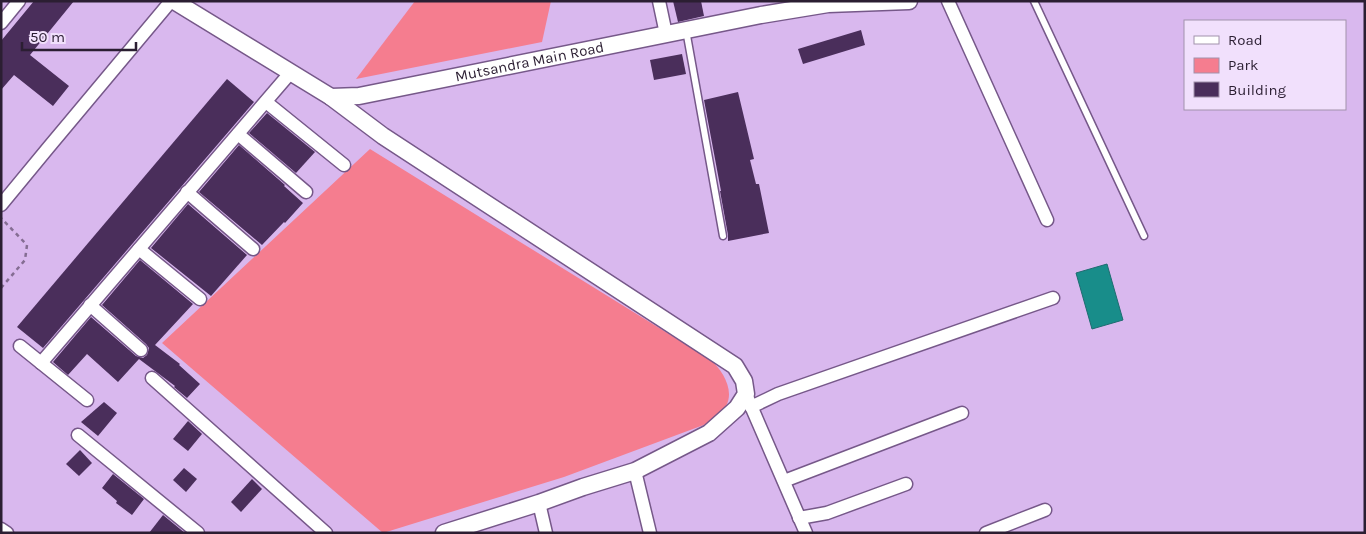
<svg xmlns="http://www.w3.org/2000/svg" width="1366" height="534" font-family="Karla,sans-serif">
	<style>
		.green { fill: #f57d8f }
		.water { fill: #188d8a; stroke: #1e6c70 }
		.building { fill: #4a2e5b }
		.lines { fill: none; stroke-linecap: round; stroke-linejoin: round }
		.service-casing { stroke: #765889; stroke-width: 9 }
		.minor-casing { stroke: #765889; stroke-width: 15 }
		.tertiary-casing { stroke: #765889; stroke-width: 19 }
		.path { stroke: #856d93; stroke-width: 2.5; stroke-dasharray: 4 4; stroke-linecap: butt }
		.service { stroke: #fff; stroke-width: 6 }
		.minor { stroke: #fff; stroke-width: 12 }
		.tertiary { stroke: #fff; stroke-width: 16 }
		.labels { text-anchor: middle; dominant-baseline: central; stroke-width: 5; stroke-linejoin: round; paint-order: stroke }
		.street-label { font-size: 15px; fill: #2b1e32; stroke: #f1e0fc }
	</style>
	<rect width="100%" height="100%" fill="#d9b8ee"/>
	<g class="green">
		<path d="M 415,1 L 551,1 L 542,42 L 356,79 Z"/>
		<path d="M 370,149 L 711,360 C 722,370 735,390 726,406 C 722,413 714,418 709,423 L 564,477 L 383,533 L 162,343 Z"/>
	</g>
	<path class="water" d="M 1107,264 L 1123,320 L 1092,329 L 1076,273 Z"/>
	<g class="building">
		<path d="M 34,1 L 74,1 L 30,55 L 69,86 L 53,106 L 14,75 L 1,90 L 1,41 Z"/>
		<path d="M 673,1 L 701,1 L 704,16 L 678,22 Z"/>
		<path d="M 861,30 L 865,45 L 803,64 L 798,49 Z"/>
		<path d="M 682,54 L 686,74 L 654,80 L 650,60 Z"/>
		<path d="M 227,79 L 254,102 L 43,348 L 17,327 Z"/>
		<path d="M 738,92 L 754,159 L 750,160 L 756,184 L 759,184 L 769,233 L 728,241 L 728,235 L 720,191 L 721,191 L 704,100 Z"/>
		<path d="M 267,113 L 315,152 L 296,173 L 249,133 Z"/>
		<path d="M 239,145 L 285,185 L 284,186 L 303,203 L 285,223 L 284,222 L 262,245 L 199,192 Z"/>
		<path d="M 188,204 L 247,255 L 211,296 L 151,248 Z"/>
		<path d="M 140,260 L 193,304 L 155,345 L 180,364 L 179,365 L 200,384 L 187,398 L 174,387 L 175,386 L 139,359 L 118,382 L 87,354 L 68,375 L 53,362 L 91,317 L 136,356 L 143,358 L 147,355 L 149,348 L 146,344 L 102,305 Z"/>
		<path d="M 104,402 L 117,413 L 98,436 L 81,422 Z"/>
		<path d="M 188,421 L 202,434 L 188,451 L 173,439 Z"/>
		<path d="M 80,450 L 92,463 L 79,476 L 66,464 Z"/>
		<path d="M 184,468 L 197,479 L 186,492 L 173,480 Z"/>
		<path d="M 113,474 L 144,499 L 132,515 L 116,503 L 117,501 L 102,488 Z"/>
		<path d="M 252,479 L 262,489 L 241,512 L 231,502 Z"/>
		<path d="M 163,515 L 185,533 L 149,533 Z"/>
	</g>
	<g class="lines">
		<defs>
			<g id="service">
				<path d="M 1034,1 L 1144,236"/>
				<path d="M 686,30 L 723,236"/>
			</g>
			<g id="minor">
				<path d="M 659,1 L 666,34"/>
				<path d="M 948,1 L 1047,220"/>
				<path d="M 1,23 L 19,1"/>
				<path d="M 266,102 L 344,165"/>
				<path d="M 238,134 L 306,192"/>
				<path d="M 187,192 L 253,249"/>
				<path d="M 1,205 L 48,148 L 171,1"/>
				<path d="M 139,249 L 200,299"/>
				<path d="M 90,305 L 141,350"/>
				<path d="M 20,346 L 87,400"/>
				<path d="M 41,363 L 291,72"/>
				<path d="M 152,378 L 326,533"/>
				<path d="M 748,399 L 806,533"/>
				<path d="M 751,407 L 778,394 L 1053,298"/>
				<path d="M 78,435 L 198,533"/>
				<path d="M 635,471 L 650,533"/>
				<path d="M 784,481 L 962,413"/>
				<path d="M 539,503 L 546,533"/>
				<path d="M 799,518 L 827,513 L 906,484"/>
				<path d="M 1,529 L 7,533"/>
				<path d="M 986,533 L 1045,510"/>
			</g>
			<g id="tertiary">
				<path id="s1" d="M 174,1 L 331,97 L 359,96 L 761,15 L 828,4 L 909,1"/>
				<path d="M 331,97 L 383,136 L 735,366 L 744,381 L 746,394 L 737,408 L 709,433 L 635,471 L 583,487 L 539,503 L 444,533"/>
			</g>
		</defs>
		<use href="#service" class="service-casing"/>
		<use href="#minor" class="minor-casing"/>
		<use href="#tertiary" class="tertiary-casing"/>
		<path class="path" d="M 1,288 L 25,260 L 27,245 L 1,218"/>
		<use href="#service" class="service"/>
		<use href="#minor" class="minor"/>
		<use href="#tertiary" class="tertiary"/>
	</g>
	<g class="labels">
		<g class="street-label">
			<text stroke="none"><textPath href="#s1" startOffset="386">Mutsandra Main Road</textPath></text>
		</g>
	</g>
	<rect width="1366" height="534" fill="none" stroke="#2b1e32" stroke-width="5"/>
	<rect x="1184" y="20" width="162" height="90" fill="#f1e0fc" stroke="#a292ab"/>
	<rect x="1194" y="36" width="25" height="8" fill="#ffffff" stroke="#a292ab"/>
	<text x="1228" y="45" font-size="15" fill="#2b1e32">Road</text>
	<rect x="1194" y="58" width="25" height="15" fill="#f57d8f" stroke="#a292ab"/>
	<text x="1228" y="70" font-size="15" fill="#2b1e32">Park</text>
	<rect x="1194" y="82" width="25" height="15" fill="#4a2e5b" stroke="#a292ab"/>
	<text x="1228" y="95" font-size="15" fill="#2b1e32">Building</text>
	<path d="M22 42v8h114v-8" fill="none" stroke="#2b1e32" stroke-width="2.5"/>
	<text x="30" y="42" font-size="15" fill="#2b1e32" stroke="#f1e0fc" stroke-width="4" paint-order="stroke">50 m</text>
</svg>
